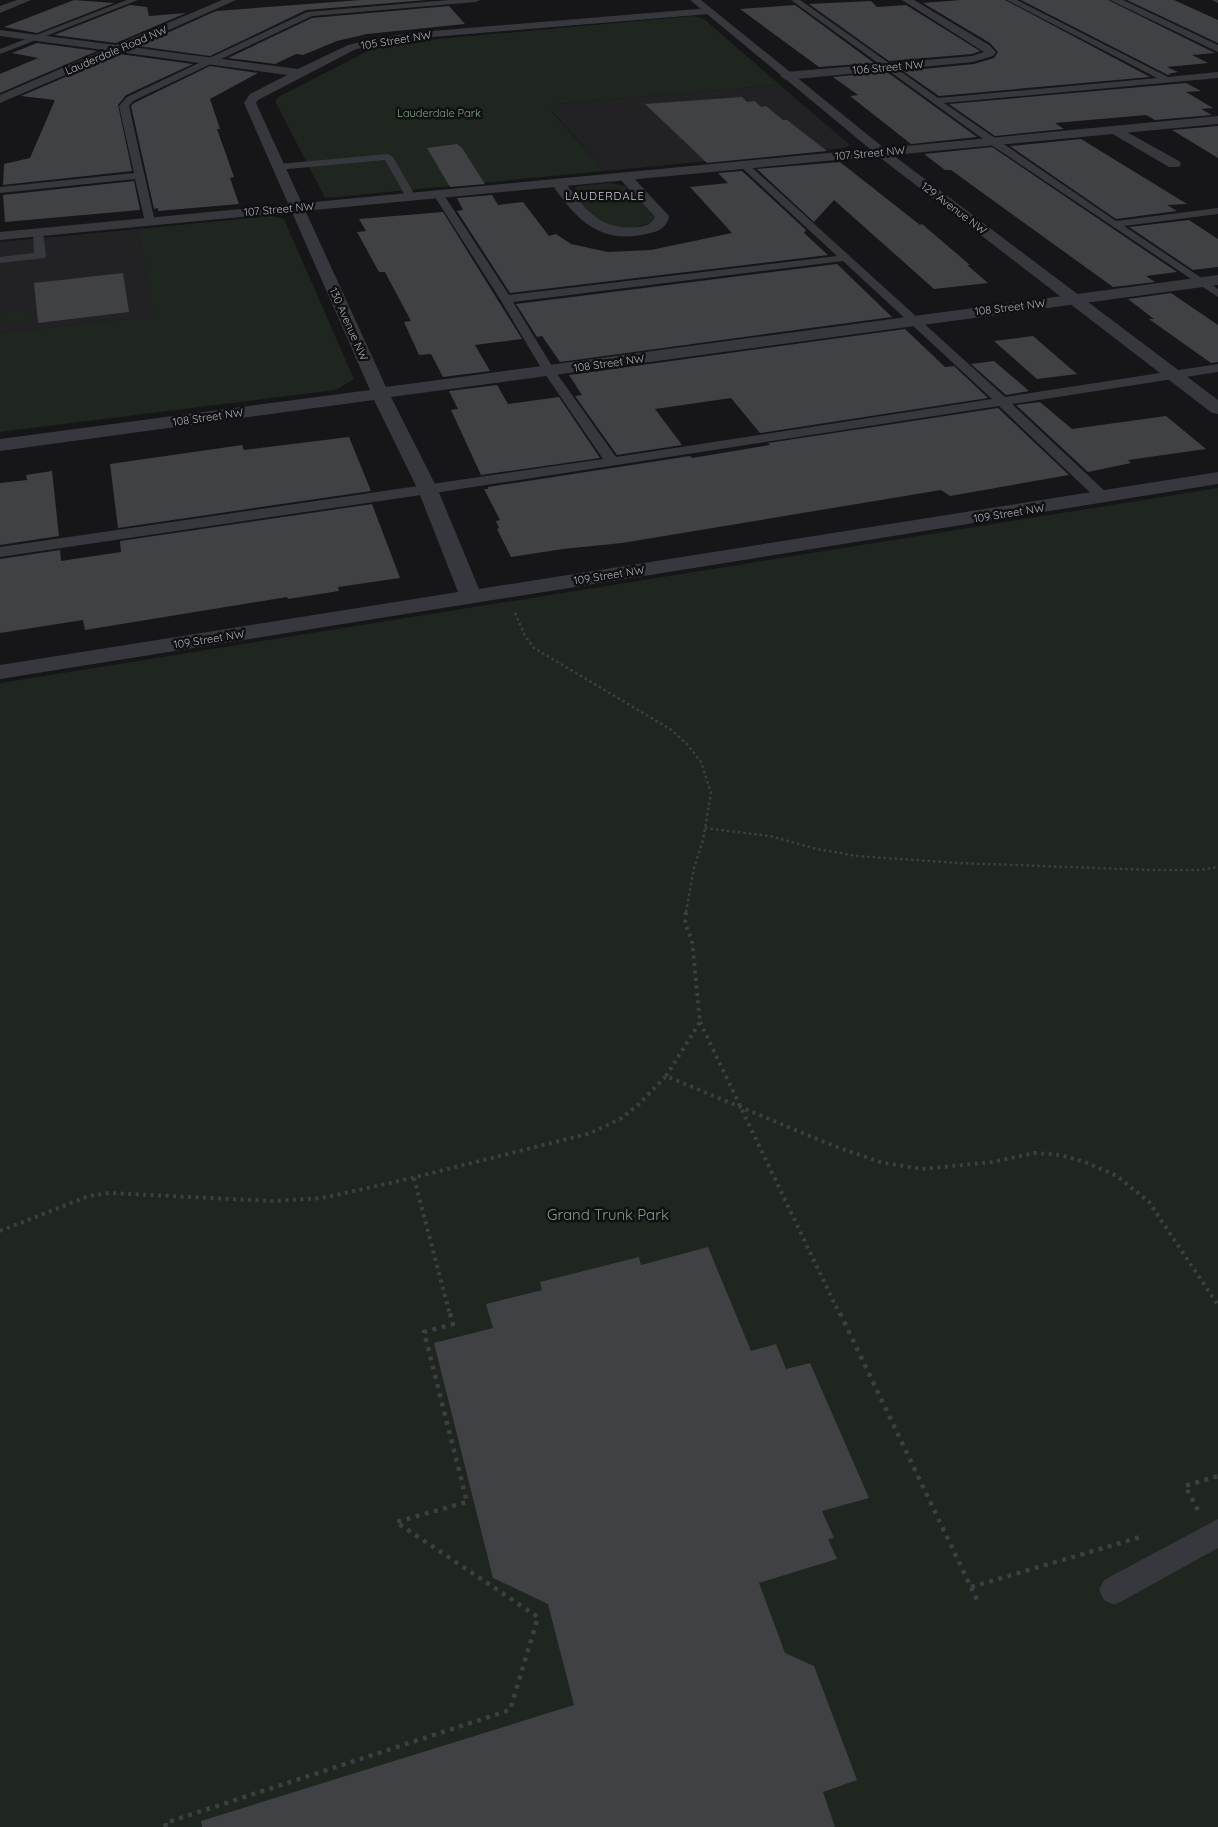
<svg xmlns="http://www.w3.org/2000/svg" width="1218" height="1827" font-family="Quicksand,sans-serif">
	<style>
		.built { fill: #222225 }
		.green { fill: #1e261f }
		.building { fill: #404145 }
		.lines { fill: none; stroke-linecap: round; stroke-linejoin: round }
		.path-far2 { stroke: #3d3f44; stroke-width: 2.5; stroke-dasharray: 2.5 3; stroke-linecap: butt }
		.path-far1 { stroke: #3d3f44; stroke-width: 4; stroke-dasharray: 3 4.5; stroke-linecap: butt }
		.path { stroke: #3d3f44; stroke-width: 4.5; stroke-dasharray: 4 5.5; stroke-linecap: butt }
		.service { fill: #37383d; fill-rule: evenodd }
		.minor { fill: #37383d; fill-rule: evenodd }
		.tertiary { fill: #37383d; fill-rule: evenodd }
		.labels { text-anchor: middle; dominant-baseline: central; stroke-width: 5; stroke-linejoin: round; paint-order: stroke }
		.far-street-label { font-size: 11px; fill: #a8adb8; stroke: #111113 }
		.far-park-label { font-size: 11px; fill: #7fa381; stroke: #111113 }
		.far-neighbourhood-label { font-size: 11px; letter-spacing: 1px; fill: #c9ccd4; stroke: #111113 }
		.near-park-label { font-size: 15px; fill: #7fa381; stroke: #111113 }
	</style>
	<rect width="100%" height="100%" fill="#161618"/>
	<g class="built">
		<path d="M 780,85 L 850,145 L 845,148 L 605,171 L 551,110 L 555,104 Z"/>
		<path d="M 138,229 L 155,316 L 0,333 L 0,242 Z"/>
	</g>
	<g class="green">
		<path d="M 694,16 L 704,19 L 780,85 L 555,104 L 551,111 L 605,171 L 325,198 L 276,103 L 276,99 L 280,96 L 370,50 L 402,43 L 427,40 Z"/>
		<path d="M 610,183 L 625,186 L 655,218 L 655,220 C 644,228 612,232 601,224 C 593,219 578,198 573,190 L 578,186 Z"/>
		<path d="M 271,216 L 284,219 L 354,379 L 336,390 L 0,432 L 0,333 L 154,316 L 138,229 Z"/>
		<path d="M 26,310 L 27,323 L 0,326 L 0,313 Z"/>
		<path d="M 1218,488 L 1218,1827 L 0,1827 L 0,683 Z"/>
	</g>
	<g class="building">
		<path d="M 74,0 L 114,3 L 37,33 L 4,27 Z"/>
		<path d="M 361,0 L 427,0 L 306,10 L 210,56 L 138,46 L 216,11 Z"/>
		<path d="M 961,0 L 1005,0 L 1150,77 L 939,96 L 903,71 L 974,64 L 994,58 L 998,52 L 990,43 L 923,3 Z"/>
		<path d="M 1021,0 L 1108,0 L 1215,53 L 1192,55 L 1208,63 L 1167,67 L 1178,72 L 1168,74 L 1171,75 L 1168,75 Z"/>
		<path d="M 1127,0 L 1174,0 L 1218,20 L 1218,43 Z"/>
		<path d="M 871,1 L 877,7 L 906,5 L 980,51 L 972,54 L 889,61 L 809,4 Z"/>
		<path d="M 130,5 L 147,7 L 149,16 L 186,13 L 116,43 L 54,35 Z"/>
		<path d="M 795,5 L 874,63 L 819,67 L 740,9 Z"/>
		<path d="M 449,6 L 465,24 L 367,34 L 337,41 L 303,55 L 296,54 L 275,64 L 228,58 L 312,18 Z"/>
		<path d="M 37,43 L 97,51 L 0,93 L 0,74 L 38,58 L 12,53 Z"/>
		<path d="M 119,54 L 193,64 L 126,95 L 118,105 L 132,171 L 3,185 L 4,164 L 30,158 L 55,100 L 21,96 Z"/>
		<path d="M 210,66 L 258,73 L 210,99 L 220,129 L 217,129 L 234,177 L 230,178 L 239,204 L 158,211 L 158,208 L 154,209 L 131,106 L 134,103 Z"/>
		<path d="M 887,72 L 977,137 L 911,144 L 850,96 L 858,95 L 833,77 Z"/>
		<path d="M 1186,83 L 1201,91 L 1186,92 L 1213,108 L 1201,109 L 1212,115 L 1155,120 L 1146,115 L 1055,123 L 1064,129 L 995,136 L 949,104 Z"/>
		<path d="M 742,97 L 747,102 L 755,101 L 761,107 L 766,106 L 783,120 L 787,120 L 827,151 L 707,163 L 645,104 Z"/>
		<path d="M 1218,126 L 1218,158 L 1172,130 Z"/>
		<path d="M 1081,139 L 1187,204 L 1167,205 L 1177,211 L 1116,219 L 1010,146 Z"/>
		<path d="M 457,144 L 462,148 L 485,184 L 450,187 L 427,148 Z"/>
		<path d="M 992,147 L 1177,272 L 1146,276 L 1155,282 L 1113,287 L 951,170 L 945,170 L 924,154 Z"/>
		<path d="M 840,162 L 920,225 L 922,224 L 970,265 L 967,265 L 988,283 L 934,289 L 834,200 L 814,222 L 757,169 Z"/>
		<path d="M 742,171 L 806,230 L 804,233 L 828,255 L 510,293 L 457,211 L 463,210 L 457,198 L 492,195 L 498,205 L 523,202 L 549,236 L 556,234 L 571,244 L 608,252 L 651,250 L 732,233 L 690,187 L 728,183 L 718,173 Z"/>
		<path d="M 134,181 L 140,210 L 5,222 L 3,195 Z"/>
		<path d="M 443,212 L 522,339 L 475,345 L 490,371 L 443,377 L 431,354 L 419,355 L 404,322 L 411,321 L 385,272 L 379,272 L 357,232 L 366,231 L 359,219 Z"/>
		<path d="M 1189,220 L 1218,239 L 1218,267 L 1193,270 L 1129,227 Z"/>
		<path d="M 837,264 L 892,317 L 560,362 L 542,336 L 537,337 L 516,304 Z"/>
		<path d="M 123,273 L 129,312 L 38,323 L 34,283 Z"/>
		<path d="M 1171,293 L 1218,325 L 1218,362 L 1211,363 L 1149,319 L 1154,319 L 1128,299 Z"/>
		<path d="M 905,329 L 945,367 L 954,366 L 988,398 L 760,433 L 731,398 L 655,409 L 682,445 L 617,455 L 575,396 L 582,395 L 569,375 Z"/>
		<path d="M 1033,336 L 1077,374 L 1037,379 L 994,341 Z"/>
		<path d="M 994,361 L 1029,391 L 1006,395 L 971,364 Z"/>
		<path d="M 497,385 L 508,404 L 559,397 L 600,458 L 481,475 L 451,410 L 458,409 L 449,391 Z"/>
		<path d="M 1040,402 L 1072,429 L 1166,416 L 1206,449 L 1128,460 L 1131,463 L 1088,472 L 1016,405 Z"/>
		<path d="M 998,408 L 1069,475 L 950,496 L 941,490 L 622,543 L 563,549 L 511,557 L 497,529 L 499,528 L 496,521 L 500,520 L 484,489 L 488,489 L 488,487 L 690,456 L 692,458 L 770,445 L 768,443 Z"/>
		<path d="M 349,437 L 371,491 L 118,528 L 110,464 L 242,445 L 244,450 Z"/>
		<path d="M 52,471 L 59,536 L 0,545 L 0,483 L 27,480 L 26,475 Z"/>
		<path d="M 372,504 L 400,578 L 338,587 L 339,591 L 288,599 L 287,597 L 85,630 L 83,620 L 0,633 L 0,559 L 60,550 L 61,561 L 121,552 L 120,541 Z"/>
		<path d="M 708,1247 L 751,1351 L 776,1344 L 786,1369 L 810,1363 L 869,1498 L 822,1511 L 834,1538 L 828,1539 L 837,1559 L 759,1583 L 785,1653 L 814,1666 L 857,1780 L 823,1792 L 835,1827 L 202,1827 L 201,1821 L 574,1705 L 548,1604 L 493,1578 L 434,1343 L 493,1328 L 486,1304 L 542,1290 L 540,1282 L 639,1257 L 641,1265 Z"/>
	</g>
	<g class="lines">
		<g class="path-far2">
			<path d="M 515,613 L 525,636 L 534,648 L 670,729 L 687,744 L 701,762 L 711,793 L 703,840 L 694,868 L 686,912"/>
			<path d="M 705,828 L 770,836 L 817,849 L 857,856 L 958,863 L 1151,870 L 1201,870 L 1218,867"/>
		</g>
		<g class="path-far1">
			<path d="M 700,1022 L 840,1315"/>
			<path d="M 666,1076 L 700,1022 L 692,940 L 685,924 L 686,911"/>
			<path d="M 414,1178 L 450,1315"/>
			<path d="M 0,1231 L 89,1196 L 109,1193 L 273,1201 L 322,1198 L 408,1179 L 591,1133 L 620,1119 L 639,1104 L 666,1076 L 834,1146 L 880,1162 L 922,1169 L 992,1162 L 1035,1153 L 1060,1155 L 1085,1162 L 1117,1176 L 1149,1202 L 1218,1305"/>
		</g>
		<g class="path">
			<path d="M 840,1313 L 979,1604"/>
			<path d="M 1198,1510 L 1185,1486 L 1218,1476"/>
			<path d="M 971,1587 L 1144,1536"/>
			<path d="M 166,1827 L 165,1823 L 510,1710 L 538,1617 L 396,1522 L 467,1502 L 424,1332 L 453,1324 L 450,1313"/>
		</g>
		<g class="service">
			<path d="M 127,0 L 138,0 L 0,54 L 0,49 Z"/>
			<path d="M 449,0 L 480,0 L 476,2 L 312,16 L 133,101 L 129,106 L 155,222 L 154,224 L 146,224 L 145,222 L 135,179 L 0,193 L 0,187 L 134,173 L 119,106 L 127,97 L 307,12 Z"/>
			<path d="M 791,0 L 800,0 L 938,98 L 1157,78 L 1007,0 L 1017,0 L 1168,77 L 1218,72 L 1218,78 L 944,103 L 1116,221 L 1218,208 L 1218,214 L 1124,226 L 1218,289 L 1218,297 L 990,144 Z"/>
			<path d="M 1212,0 L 1218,0 L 1218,3 Z"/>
			<path d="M 388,154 L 393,157 L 416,197 L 415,199 L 407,199 L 385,160 L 278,170 L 273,167 L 278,164 Z"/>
			<path d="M 744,162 L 747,163 L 1005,397 L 1218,364 L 1218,372 L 1012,404 L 1109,495 L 1111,498 L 1109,501 L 1099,501 L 999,406 L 428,494 L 0,557 L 0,547 L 603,459 L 543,371 L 500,299 L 433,194 L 434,192 L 442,192 L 509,295 L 837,256 L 741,167 L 739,165 ZM 843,261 L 992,399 L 616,457 L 555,371 L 513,302 Z"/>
			<path d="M 38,229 L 43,232 L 46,256 L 44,258 L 0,263 L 0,257 L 34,253 L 33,232 Z"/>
			<path d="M 1218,1519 L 1218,1548 L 1124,1600 L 1114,1605 L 1104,1600 L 1099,1590 L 1104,1580 Z"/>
		</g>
		<g class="minor">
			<path d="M 17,0 L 31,0 L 0,13 L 0,6 Z"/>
			<path d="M 222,0 L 236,0 L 131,47 L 298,69 L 348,45 L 377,38 L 420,32 L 709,8 L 714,11 L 709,14 L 420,38 L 356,49 L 258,100 L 256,103 L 386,387 L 1218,275 L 1218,285 L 391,397 L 438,490 L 479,589 L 1218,472 L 1218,484 L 0,679 L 0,665 L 458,592 L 418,490 L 374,400 L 0,451 L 0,439 L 370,390 L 244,103 L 250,94 L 287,75 L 119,52 L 0,103 L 0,95 L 104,50 L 0,36 L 0,30 L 116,45 Z"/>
			<path d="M 902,0 L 914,0 L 989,45 L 996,52 L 993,56 L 973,62 L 786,80 L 780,76 L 786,72 L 972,56 L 984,52 Z"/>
			<path d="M 1110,0 L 1123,0 L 1218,45 L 1218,52 Z"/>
			<path d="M 1116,126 L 1179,161 L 1181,164 L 1179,167 L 1169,167 L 1111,133 L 1110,130 L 1111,127 Z"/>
			<path d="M 625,173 L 630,174 L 669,216 C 668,226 660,231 651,233 C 601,246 577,221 551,183 L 553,180 L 563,180 C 586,209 598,231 639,227 C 646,226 653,223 655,217 L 618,177 Z"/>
		</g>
		<path class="tertiary" d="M 690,0 L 701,0 L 884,148 L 1218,116 L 1218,124 L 893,155 L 1218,400 L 1218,414 L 1212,413 L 878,156 L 0,240 L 0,232 L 870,149 Z"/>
	</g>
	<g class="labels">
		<g class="far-street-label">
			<text transform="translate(396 40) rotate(-9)">105 Street NW</text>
			<text transform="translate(116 50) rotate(-23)">Lauderdale Road NW</text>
			<text transform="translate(888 67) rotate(-5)">106 Street NW</text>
			<text transform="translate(870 153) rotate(-5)">107 Street NW</text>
			<text transform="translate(954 208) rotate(37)">129 Avenue NW</text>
			<text transform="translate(279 209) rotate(-5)">107 Street NW</text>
			<text transform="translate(1010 307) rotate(-7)">108 Street NW</text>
			<text transform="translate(349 324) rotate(66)">130 Avenue NW</text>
			<text transform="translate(609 363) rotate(-8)">108 Street NW</text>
			<text transform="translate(208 417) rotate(-8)">108 Street NW</text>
			<text transform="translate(1009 513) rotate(-9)">109 Street NW</text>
			<text transform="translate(609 575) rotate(-9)">109 Street NW</text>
			<text transform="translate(209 639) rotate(-9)">109 Street NW</text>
		</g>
		<g class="far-park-label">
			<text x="439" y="113">Lauderdale Park</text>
		</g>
		<g class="far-neighbourhood-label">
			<text x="605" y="196">LAUDERDALE</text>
		</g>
		<g class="near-park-label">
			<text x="608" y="1214">Grand Trunk Park</text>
		</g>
	</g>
</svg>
